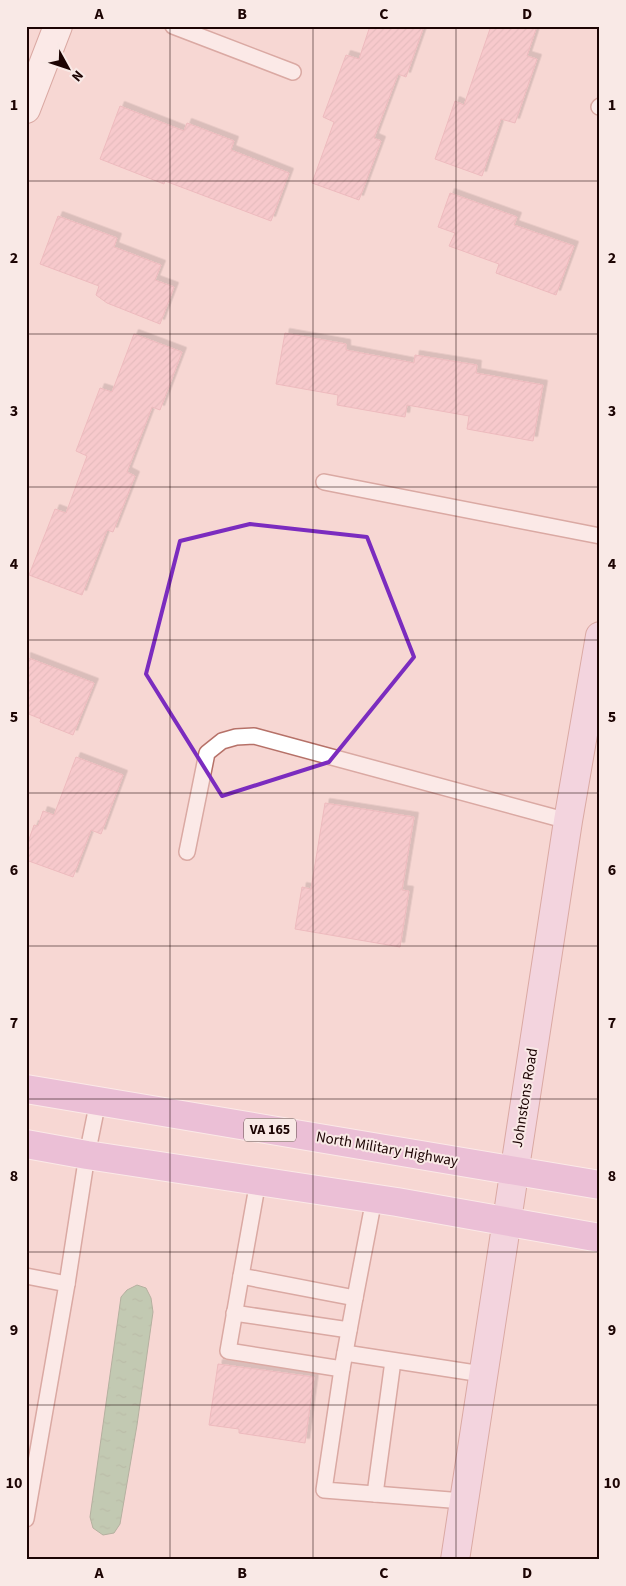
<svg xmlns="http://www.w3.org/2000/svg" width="626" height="1586" font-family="'Source Sans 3',sans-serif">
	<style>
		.water { fill: url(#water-ripples); stroke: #638261 }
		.building { fill: url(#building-hatch); stroke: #e198a4; filter: url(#shadow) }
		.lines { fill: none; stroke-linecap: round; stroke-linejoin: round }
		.lane-casing { stroke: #b67168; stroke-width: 18 }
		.street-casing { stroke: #b67168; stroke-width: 30 }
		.secondary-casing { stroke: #b67168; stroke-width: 30 }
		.primary-casing { stroke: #fff; stroke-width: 30 }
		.lane { stroke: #fff; stroke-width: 15 }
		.street { stroke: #fff; stroke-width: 28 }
		.secondary { stroke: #edd0ec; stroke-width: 28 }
		.primary { stroke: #dca2da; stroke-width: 28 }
		.marked { fill: none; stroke: #7b2cbf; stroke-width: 4; stroke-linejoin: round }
		.grid { fill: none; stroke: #1c0403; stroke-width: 1; stroke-opacity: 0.55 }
		.labels { text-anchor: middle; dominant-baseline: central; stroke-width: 4; stroke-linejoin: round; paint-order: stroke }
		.shield { fill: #f9e9e6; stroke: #5e4947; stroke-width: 1 }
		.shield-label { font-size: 14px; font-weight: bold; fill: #1c0403 }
		.street-label { font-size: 15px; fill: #1c0403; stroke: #f9e9e6 }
		.neatline { fill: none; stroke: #1c0403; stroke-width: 2 }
		.grid-label { font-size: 16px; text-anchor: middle; font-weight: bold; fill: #1c0403 }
	</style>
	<defs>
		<pattern id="water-ripples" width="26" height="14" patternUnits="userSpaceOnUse" patternTransform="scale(1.25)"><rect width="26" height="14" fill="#82b889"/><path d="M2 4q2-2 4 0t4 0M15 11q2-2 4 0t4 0" fill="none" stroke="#709d75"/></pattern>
		<pattern id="building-hatch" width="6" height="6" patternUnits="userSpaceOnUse" patternTransform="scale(1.25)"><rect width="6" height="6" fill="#f6b9c3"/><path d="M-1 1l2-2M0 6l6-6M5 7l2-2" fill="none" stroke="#d29da6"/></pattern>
		<filter id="shadow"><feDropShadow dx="4.5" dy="-4.5" stdDeviation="0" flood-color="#0004"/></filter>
	</defs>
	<rect width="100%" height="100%" fill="#f7d7d3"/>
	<path class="water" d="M 137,1285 L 146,1288 L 151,1298 L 153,1312 L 137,1425 L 120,1524 L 114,1533 L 103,1535 L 93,1528 L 90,1517 L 121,1297 L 127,1290 Z"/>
	<g class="building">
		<path d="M 370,26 L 424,26 L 406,77 L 398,74 L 374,138 L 381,141 L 359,200 L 312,183 L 334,122 L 323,117 L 346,55 L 359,59 Z"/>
		<path d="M 491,26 L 537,26 L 527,56 L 537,59 L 515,123 L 501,119 L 482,176 L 435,159 L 455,101 L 464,105 Z"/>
		<path d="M 120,106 L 184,131 L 187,123 L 234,141 L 231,150 L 289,173 L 271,221 L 165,181 L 164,184 L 100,159 Z"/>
		<path d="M 450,193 L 517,217 L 514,225 L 574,246 L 556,295 L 496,273 L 499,264 L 449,246 L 455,233 L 438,227 Z"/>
		<path d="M 58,216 L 117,238 L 114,247 L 161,265 L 155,280 L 174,287 L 160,324 L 107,303 L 96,295 L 99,286 L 40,264 Z"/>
		<path d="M 285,333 L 346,344 L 346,350 L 414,363 L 415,355 L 477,365 L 476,373 L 543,385 L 533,441 L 467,429 L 469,416 L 407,405 L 405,417 L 337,405 L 338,395 L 276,384 Z"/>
		<path d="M 134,334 L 182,352 L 160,410 L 152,407 L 127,472 L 135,476 L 113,532 L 107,530 L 82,595 L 29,575 L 55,509 L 66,513 L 87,456 L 76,451 L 100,388 L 112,392 Z"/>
		<path d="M 26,657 L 94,683 L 73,735 L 40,722 L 41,719 L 26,713 Z"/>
		<path d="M 76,757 L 123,775 L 101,834 L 91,830 L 73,877 L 26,860 L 26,848 L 34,825 L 38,826 L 43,811 L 54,815 Z"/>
		<path d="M 325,803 L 414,817 L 402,890 L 409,891 L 400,947 L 295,929 L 302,887 L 311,889 Z"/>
		<path d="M 218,1364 L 314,1377 L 305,1443 L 239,1433 L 239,1429 L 209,1425 Z"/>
	</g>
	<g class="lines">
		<defs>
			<g id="lane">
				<path d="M 173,26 L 293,72"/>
				<path d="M 599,107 L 600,106"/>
				<path d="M 324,482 L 600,536"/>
				<path d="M 187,852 L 207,753 L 222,741 L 236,737 L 254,736 L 568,821"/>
				<path d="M 258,1181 L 241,1276 L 355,1298 L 374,1199"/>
				<path d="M 26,1276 L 67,1284 L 87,1155 L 98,1101"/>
				<path d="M 241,1276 L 228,1351 L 342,1369 L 355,1298"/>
				<path d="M 234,1313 L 349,1330"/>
				<path d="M 345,1353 L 482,1374"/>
				<path d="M 342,1369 L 324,1490 L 463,1501"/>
				<path d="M 375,1494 L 393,1361"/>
				<path d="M 26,1519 L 67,1284"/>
			</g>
			<path id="street" d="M 26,109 L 58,26"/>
			<path id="secondary" d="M 455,1560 L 568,821 L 600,636"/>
			<g id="primary">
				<path d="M 26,1089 L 600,1185"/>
				<path d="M 26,1144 L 87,1155 L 397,1202 L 600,1238"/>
			</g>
		</defs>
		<use href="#lane" class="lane-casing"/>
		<use href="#street" class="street-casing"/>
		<use href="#secondary" class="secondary-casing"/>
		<use href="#primary" class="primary-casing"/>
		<use href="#lane" class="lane"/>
		<use href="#street" class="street"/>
		<use href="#secondary" class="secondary"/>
		<use href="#primary" class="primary"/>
	</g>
	<path d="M0 0H626V1586H0ZM 250,524 L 367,537 L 414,657 L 329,762 L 222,796 L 146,674 L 180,541 Z" fill="#f7d7d3" fill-opacity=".55" fill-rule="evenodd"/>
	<path class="marked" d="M 250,524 L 367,537 L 414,657 L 329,762 L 222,796 L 146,674 L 180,541 Z"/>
	<path class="grid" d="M 170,26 L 170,1560M 313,26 L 313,1560M 456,26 L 456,1560M 26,181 L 600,181M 26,334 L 600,334M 26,487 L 600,487M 26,640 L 600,640M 26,793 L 600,793M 26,946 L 600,946M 26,1099 L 600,1099M 26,1252 L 600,1252M 26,1405 L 600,1405"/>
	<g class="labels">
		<rect class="shield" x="244" y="1118.5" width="52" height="23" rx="4"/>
		<g class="shield-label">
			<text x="270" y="1130">VA 165</text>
		</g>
		<g class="street-label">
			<text transform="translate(525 1098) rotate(-81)">Johnstons Road</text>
			<text transform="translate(387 1149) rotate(10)">North Military Highway</text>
		</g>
	</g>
	<rect width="626" height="1586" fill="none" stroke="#f9e9e6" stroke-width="55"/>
	<g transform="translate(68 68) rotate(130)" stroke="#f9e9e6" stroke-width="4" paint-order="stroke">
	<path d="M0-4L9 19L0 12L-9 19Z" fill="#1c0403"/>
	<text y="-8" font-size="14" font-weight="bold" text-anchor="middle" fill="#1c0403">N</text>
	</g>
	<rect x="28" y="28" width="570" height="1530" class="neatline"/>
	<g class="grid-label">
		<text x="99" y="19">A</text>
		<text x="242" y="19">B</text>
		<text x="384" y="19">C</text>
		<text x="527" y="19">D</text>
		<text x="14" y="110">1</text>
		<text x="612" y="110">1</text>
		<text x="14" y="263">2</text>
		<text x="612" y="263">2</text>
		<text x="14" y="416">3</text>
		<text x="612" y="416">3</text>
		<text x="14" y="569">4</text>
		<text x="612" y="569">4</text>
		<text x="14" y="722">5</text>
		<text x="612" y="722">5</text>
		<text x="14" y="875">6</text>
		<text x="612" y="875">6</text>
		<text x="14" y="1028">7</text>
		<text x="612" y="1028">7</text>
		<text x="14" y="1181">8</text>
		<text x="612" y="1181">8</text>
		<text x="14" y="1335">9</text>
		<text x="612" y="1335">9</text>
		<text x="14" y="1488">10</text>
		<text x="612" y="1488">10</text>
		<text x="99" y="1578">A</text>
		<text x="242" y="1578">B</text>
		<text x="384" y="1578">C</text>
		<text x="527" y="1578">D</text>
	</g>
</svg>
